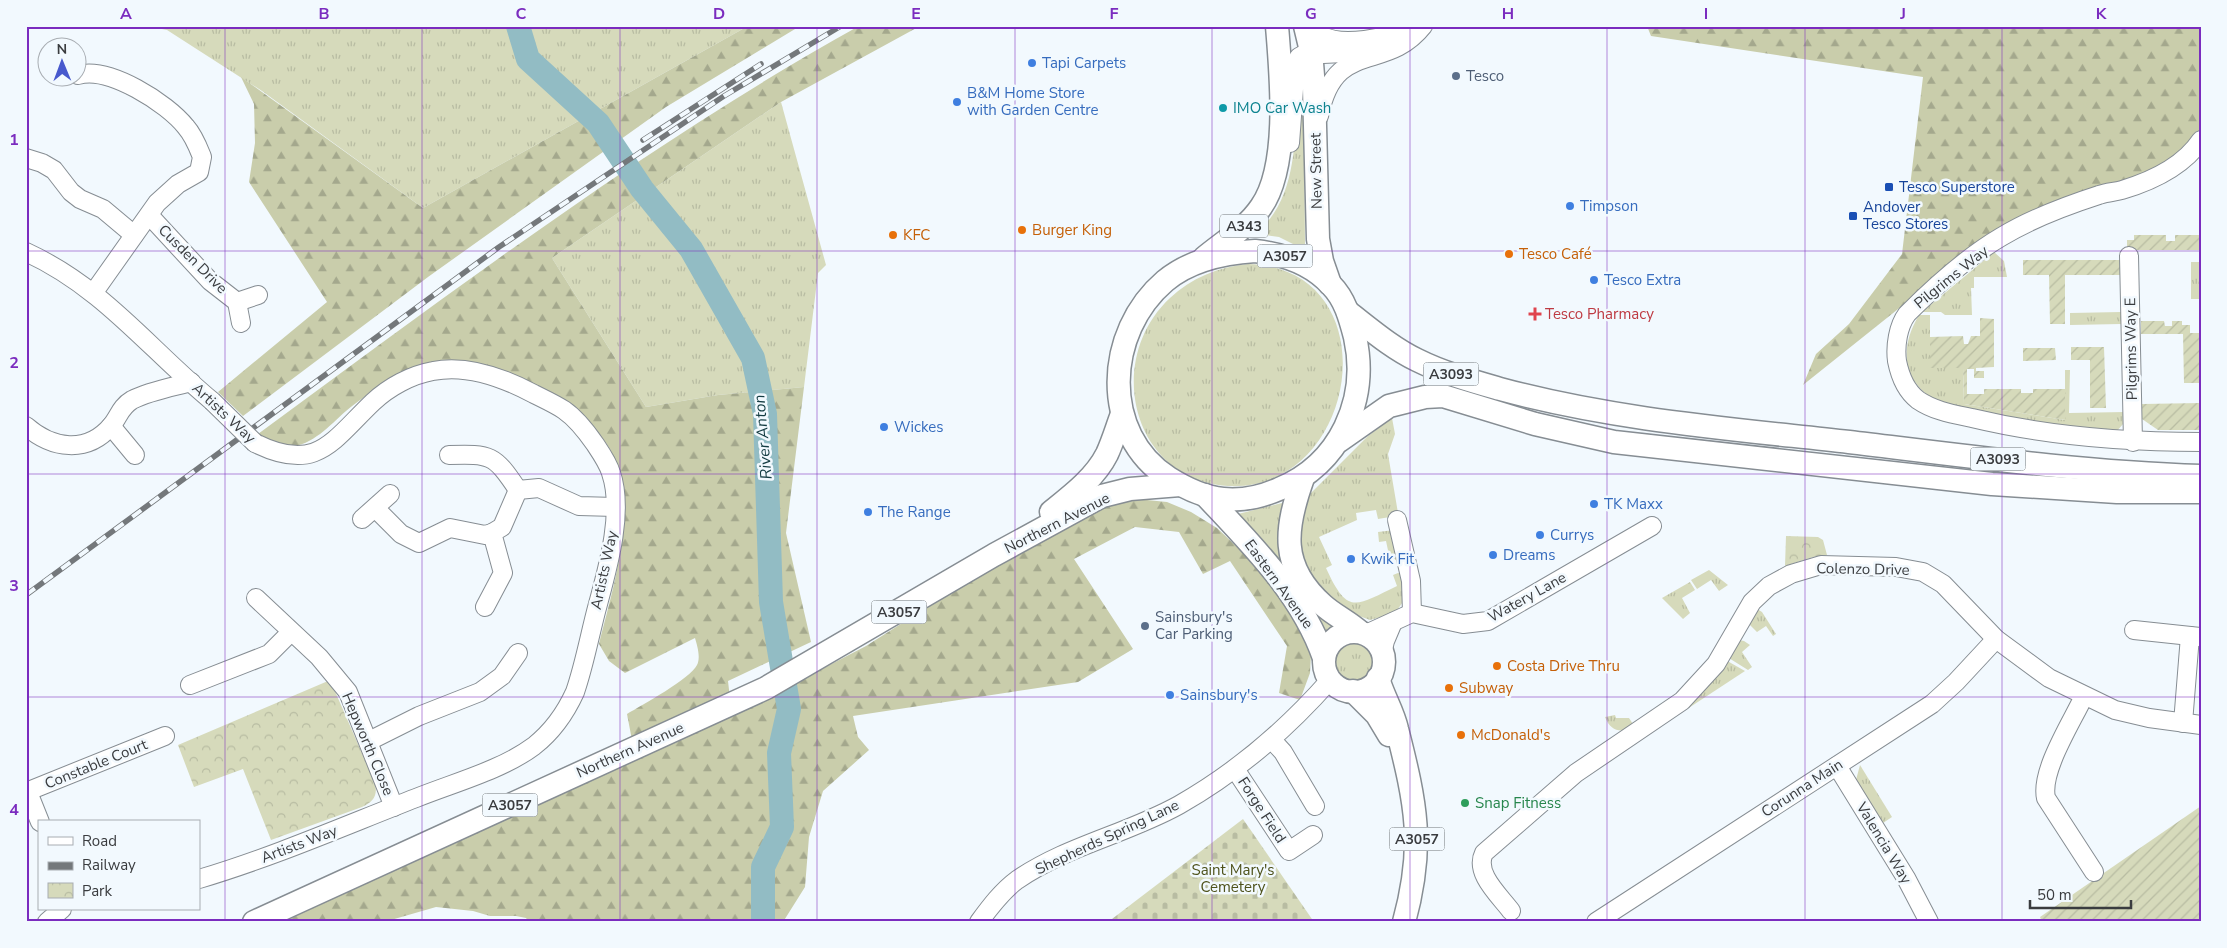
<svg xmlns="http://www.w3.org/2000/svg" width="2227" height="948" font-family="'Nunito Sans',sans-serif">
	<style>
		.grass { fill: url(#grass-tufts) }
		.forest { fill: url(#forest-firs) }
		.cemetery { fill: url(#cemetery-stones) }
		.park { fill: url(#park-crowns) }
		.garden { fill: url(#garden-furrows) }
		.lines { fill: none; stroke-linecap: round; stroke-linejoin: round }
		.river { stroke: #92bcc4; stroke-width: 24 }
		.minor-casing { stroke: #868d93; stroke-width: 20 }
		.major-casing { stroke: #868d93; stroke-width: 25 }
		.minor { stroke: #fff; stroke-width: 18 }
		.major { stroke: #fff; stroke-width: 22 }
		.rail-casing { stroke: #74787b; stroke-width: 5.5 }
		.rail { stroke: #f2f9fe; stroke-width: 4; stroke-dasharray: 11; stroke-linecap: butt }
		.minor-bridge-casing { stroke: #868d93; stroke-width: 20; stroke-linecap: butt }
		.minor-bridge { stroke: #fff; stroke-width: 18 }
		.grid { fill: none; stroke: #7b2cbf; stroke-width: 1; stroke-opacity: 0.55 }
		.shop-dot { fill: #3f7fe0; stroke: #f2f9fe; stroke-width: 2 }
		.service-dot { fill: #5c6f8a; stroke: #f2f9fe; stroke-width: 2 }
		.culture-dot { fill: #0f9aa8; stroke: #f2f9fe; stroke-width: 2 }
		.transit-dot { fill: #1a4fb4; stroke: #f2f9fe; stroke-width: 2 }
		.food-dot { fill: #e8710a; stroke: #f2f9fe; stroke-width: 2 }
		.health-dot { fill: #e0444e; stroke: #f2f9fe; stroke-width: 2 }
		.leisure-dot { fill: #2e9e5b; stroke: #f2f9fe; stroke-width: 2 }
		.labels { text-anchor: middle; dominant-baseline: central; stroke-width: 5; stroke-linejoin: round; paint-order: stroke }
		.shield { fill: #f2f9fe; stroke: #717578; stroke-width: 1 }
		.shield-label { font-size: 14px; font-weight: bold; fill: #3a3c3f }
		.shop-label { font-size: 15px; fill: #366cbe; stroke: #f2f9fe; text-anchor: start }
		.service-label { font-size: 15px; fill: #4e5e75; stroke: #f2f9fe; text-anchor: start }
		.culture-label { font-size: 15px; fill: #0d838f; stroke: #f2f9fe; text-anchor: start }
		.street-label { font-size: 15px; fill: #3a3c3f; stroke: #f2f9fe }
		.transit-label { font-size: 15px; fill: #164399; stroke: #f2f9fe; text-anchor: start }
		.food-label { font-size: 15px; fill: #c56008; stroke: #f2f9fe; text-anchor: start }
		.health-label { font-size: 15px; fill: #be3a42; stroke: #f2f9fe; text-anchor: start }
		.leisure-label { font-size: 15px; fill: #27864d; stroke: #f2f9fe; text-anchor: start }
		.park-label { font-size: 15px; fill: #4e521b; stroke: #f2f9fe }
		.water-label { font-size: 16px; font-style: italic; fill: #143c42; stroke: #f2f9fe }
		.neatline { fill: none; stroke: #7b2cbf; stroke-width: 2 }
		.grid-label { font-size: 16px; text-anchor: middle; font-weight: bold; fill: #7b2cbf }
	</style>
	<defs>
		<pattern id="grass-tufts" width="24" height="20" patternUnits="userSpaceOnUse" patternTransform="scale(1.25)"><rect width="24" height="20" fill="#d6dabb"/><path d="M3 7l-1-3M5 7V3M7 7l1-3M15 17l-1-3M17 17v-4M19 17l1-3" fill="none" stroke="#b8bca2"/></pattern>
		<pattern id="forest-firs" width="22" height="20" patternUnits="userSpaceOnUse" patternTransform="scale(1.25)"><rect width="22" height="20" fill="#c9cdab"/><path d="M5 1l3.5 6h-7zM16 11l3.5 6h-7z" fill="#a4a88d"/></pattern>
		<pattern id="cemetery-stones" width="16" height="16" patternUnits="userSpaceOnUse" patternTransform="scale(1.25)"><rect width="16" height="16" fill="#d6dabb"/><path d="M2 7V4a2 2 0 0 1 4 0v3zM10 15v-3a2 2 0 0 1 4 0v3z" fill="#b8bca2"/></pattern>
		<pattern id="park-crowns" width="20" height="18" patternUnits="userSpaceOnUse" patternTransform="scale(1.25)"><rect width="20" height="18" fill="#d6dabb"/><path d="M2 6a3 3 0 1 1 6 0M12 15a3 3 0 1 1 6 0" fill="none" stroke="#b8bca2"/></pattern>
		<pattern id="garden-furrows" width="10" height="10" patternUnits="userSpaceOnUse" patternTransform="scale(1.25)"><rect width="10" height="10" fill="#d6dabb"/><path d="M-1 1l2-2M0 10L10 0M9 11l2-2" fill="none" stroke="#b8bca2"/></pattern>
	</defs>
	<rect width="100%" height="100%" fill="#f2f9fe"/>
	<g class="grass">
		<path d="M 147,26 L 748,26 L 423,208 L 262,91 L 167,30 Z"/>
		<path d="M 1298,94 L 1304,95 L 1305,246 L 1303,249 L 1279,237 L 1257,234 C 1261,227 1269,221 1274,213 C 1296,180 1295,133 1298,94 Z"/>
		<path d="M 781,102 L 826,265 L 818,273 L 804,387 L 718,395 L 646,407 L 552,258 Z"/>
		<path d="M 1994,252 L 2004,261 L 2007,277 L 1974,277 L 1974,288 L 1971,288 L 1972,315 L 1945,315 L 1941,312 L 1922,312 Z"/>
		<rect x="2191" y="262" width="10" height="37"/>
		<path d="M 1248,264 C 1393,268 1360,493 1228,486 C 1131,480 1104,359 1170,298 C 1191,278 1218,267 1248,264 Z"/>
		<path d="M 2121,312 L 2121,324 L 2070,325 L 2070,313 Z"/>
		<path d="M 1919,315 L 1930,315 L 1930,368 L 1963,368 L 1964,404 L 2065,420 L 2065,370 L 2070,370 L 2069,413 L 2125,412 L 2124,423 L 2116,432 L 2108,433 C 2079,429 2050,424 2021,420 C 2002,417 1982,416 1964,411 C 1912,399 1891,362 1919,315 Z"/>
		<path d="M 1392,418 L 1395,434 L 1388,454 L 1398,513 L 1390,517 L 1378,519 L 1376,510 L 1356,513 L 1357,520 L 1319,537 L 1332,565 L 1326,568 C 1348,616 1355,606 1397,586 L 1393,575 L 1398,573 L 1403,574 L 1405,599 L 1395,613 L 1370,620 L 1343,610 L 1311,581 L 1297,545 L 1304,503 L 1310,494 L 1368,436 Z"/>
		<path d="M 1282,503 L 1284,504 L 1281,523 L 1338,628 L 1327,636 L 1238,514 Z"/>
		<path d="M 1394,530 L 1398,559 L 1396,560 L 1389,555 L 1386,541 L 1379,542 L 1378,532 Z"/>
		<path d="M 1709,570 L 1728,585 L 1719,591 L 1711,580 L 1697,589 L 1691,580 Z"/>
		<path d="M 1690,582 L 1695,590 L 1682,598 L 1690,613 L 1683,619 L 1662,598 Z"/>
		<path d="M 1754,607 L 1762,612 L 1776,634 L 1773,636 L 1766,626 L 1757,632 L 1748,623 Z"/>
		<circle cx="1354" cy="662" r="24"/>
		<path d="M 1739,640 L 1744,641 L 1750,645 L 1742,652 L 1752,667 L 1748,670 L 1724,655 Z"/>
		<path d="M 1722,658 L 1745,671 L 1678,715 L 1675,711 Z"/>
		<path d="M 1615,715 L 1616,718 L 1629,718 L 1635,727 C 1621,733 1611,732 1605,717 Z"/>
		<path d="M 1860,765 L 1892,817 L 1883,823 L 1856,780 Z"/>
	</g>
	<g class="forest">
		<path d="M 748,26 L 800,26 L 666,107 L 428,277 L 243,416 L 218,392 L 327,302 L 249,182 L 255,143 L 254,104 L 241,77 L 423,208 Z"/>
		<path d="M 859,26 L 920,26 L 781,102 L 552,258 L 646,407 L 718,395 L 804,387 L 786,533 L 811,642 L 728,681 L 732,716 L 866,646 L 956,589 L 1108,505 L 1137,499 L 1167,502 L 1191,512 L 1217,528 L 1255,564 L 1296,620 L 1311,654 L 1310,673 L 1300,700 L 1279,693 L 1287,646 L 1230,561 L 1203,574 L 1179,532 L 1135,527 L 1074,559 L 1133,649 L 1078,682 L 853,716 L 858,737 L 869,750 L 823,791 L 809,837 L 805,887 L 783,922 L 529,922 L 526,918 L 516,916 L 490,916 L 473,911 L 436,907 L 384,922 L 283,922 L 635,756 L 627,714 C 642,705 690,679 697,665 C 701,657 697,645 695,638 L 625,673 L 609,661 L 599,644 C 614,583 647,485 598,433 C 587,423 569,415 556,408 C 527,390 493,361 458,360 C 419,360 375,387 346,411 C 329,426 313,445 289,447 C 277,448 268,440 258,434 C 453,291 647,144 859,26 Z"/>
		<path d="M 1647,26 L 2201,26 L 2201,131 L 2188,149 L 2145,176 L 1992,234 L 1803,385 L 1816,354 L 1849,324 L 1902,254 L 1923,77 L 1651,36 Z"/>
	</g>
	<path class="cemetery" d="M 1243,819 L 1314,922 L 1108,922 Z"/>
	<g class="park">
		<path d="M 1786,536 L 1818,537 L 1823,540 L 1827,555 L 1813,557 L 1785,566 Z"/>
		<path d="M 328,681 L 334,689 L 375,783 C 378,796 373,802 362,807 L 271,840 L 243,769 L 194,787 L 178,745 Z"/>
	</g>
	<g class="garden">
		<path d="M 2134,235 L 2166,235 L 2166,241 L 2175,241 L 2175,235 L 2201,235 L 2201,250 L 2127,250 L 2127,240 L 2134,240 Z"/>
		<path d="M 2023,260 L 2121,260 L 2121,275 L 2065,275 L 2065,324 L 2050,324 L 2049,275 L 2023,275 Z"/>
		<path d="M 1980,318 L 1994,319 L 1994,367 L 1976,368 L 1976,371 L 1984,371 L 1984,378 L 1974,378 L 1974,369 L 1967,369 L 1967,394 L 1984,394 L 1984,389 L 2021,389 L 2021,393 L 2033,393 L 2033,389 L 2065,389 L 2065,420 L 1964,404 L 1963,368 L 1930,368 L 1930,337 L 1963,336 L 1964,344 L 1968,344 L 1971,336 L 1980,336 Z"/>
		<path d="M 2141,321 L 2164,321 L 2165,326 L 2172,326 L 2172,321 L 2182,321 L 2182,325 L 2190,325 L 2190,333 L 2201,333 L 2201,383 L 2184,383 L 2183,334 L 2141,334 Z"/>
		<path d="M 2071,347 L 2104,347 L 2106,408 L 2090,408 L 2090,360 L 2071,360 Z"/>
		<path d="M 2023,348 L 2055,348 L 2056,360 L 2023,361 Z"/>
		<path d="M 2201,403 L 2201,430 L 2158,430 L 2142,419 L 2142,404 Z"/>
		<path d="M 2201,806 L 2201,922 L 2042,922 L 2040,917 Z"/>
	</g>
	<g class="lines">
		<path class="river" d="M 518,26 L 528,59 L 598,123 L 642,189 L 691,249 L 753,358 L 765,414 L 771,602 L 789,709 L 779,753 L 782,827 L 763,867 L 763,922"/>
		<defs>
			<g id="minor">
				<path d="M 1321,35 C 1341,47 1389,39 1408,26"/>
				<path d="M 1311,51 L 1323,54 L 1364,52"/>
				<path d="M 78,75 C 109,66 167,103 186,127 C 194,136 198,147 202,157 L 199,172 L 178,184 L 157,203 L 94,292"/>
				<path d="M 1319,116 C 1335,37 1385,74 1423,26"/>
				<path d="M 2201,140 C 2183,167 2152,181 2122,190 C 2115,192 2107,192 2099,195 C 2068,205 2029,220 2001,237 C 1967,257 1935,286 1907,314 C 1898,326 1895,346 1897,361 C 1900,376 1905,390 1918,400 C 1934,411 1953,414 1972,418 C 2047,436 2124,442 2201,442"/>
				<path d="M 1290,143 L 1296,62 L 1299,57 L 1330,40"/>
				<path d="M 26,158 L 42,163 L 54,170 L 71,192 L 80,199 L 103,209 L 134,235"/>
				<path d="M 149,215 L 210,281 L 237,302 L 241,323"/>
				<path d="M 26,252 C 104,288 148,348 212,401"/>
				<path d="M 2129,256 L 2133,442"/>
				<path d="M 237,302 L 258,295"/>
				<path d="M 26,426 C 52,449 87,454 111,426 C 119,417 120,407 132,400 C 149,391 172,387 191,382"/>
				<path d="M 111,426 L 135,455"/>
				<path d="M 449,455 C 491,454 494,454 518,490"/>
				<path d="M 375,508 L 401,534 L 419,543 L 450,528 L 485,535 L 492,533"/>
				<path d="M 362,519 L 390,494"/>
				<path d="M 1397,520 L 1411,581 L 1412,613"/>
				<path d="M 256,598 L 319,657 L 348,692 L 394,807"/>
				<path d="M 485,607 L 503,573 L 492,533 L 502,527 L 518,490 L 539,488 L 579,506 L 615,507"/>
				<path d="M 2134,630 L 2200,637"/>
				<path d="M 1366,634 L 1412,613 L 1463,624 L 1488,621 L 1652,526"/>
				<path d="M 1382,653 L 1385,641 L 1393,622"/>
				<path d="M 190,685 L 269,654 L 291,632"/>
				<path d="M 2084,696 C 2072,722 2040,771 2046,798 L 2094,872"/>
				<path d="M 2183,723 L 2190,636"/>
				<path d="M 1272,740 L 1283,752 L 1315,806"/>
				<path d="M 369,741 L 419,716 L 480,692 L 502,676 L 518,653"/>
				<path d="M 1837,766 L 1906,878 L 1929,922"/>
				<path d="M 1235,769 L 1289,851 L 1313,835"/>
				<path d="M 26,792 L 165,736"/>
				<path d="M 28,792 L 40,822"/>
				<path d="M 199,879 C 273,857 344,826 416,798 C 453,783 502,770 534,746 C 553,731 565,714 575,692 C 585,663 590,633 598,604 C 608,567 624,511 611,473 C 608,463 601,453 595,444 C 586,431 577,419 564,410 C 555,404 544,399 534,394 C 504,378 467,364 433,371 C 411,375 389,387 373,402 C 332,441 317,474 255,443"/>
				<path d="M 1511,911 C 1499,895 1474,873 1484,853 L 1576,773 L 1682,701 L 1716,664 L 1752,602 L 1769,586 L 1791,574 L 1821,565 L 1896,567 L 1923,572 L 1943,584 L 1996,639 L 2049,678 L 2115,710 L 2149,718 L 2201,725"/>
				<path d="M 47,922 L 62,909"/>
				<path d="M 979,922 C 990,907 1002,891 1017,880 C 1066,846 1127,834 1179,805 C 1237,772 1286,730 1330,680"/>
				<path d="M 1596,922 L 1932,704 L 1956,682 L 1996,639"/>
			</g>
			<g id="major">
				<path d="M 1305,26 L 1311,51 L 1314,88 L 1318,239 L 1322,261 L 1330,284"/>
				<path d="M 1255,251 C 1283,254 1311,263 1331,285 C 1345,299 1350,318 1355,337 C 1369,400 1340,464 1279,489 C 1261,497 1243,501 1223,499 C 1204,497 1185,488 1169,478 C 1100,434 1105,332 1165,281 C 1189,261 1224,253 1255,251 Z"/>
				<path d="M 1204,258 C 1223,242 1247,228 1261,207 C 1290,166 1281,75 1277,26"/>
				<path d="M 1348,312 C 1370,329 1392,348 1417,360 C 1443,373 1472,381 1500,389 C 1614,420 1733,429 1849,442 C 1966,456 2083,472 2201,476"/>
				<path d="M 1339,441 L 1389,406 L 1425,397 L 1443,396 L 1535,424 L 1614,442 L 1992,484 L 2117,492 L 2201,492"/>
				<path d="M 1303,478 C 1285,528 1279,566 1323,605 C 1334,615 1349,622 1360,632"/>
				<path d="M 1205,495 C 1250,543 1302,594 1324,658"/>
				<path d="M 1051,512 C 1071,496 1095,478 1107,454 C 1113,441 1117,427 1122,414"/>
				<circle cx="1354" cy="662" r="30"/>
				<path d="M 1378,678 C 1383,696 1393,711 1397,729 C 1416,804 1425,845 1404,922"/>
				<path d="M 1353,691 L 1377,715 L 1389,735"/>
				<path d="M 254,922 L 766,688 L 994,555 L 1102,496 L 1130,489 L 1180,485"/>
			</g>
		</defs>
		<use href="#minor" class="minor-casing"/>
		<use href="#major" class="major-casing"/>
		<use href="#minor" class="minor"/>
		<use href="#major" class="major"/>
		<defs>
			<g id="rail">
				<path d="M 643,140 L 761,64"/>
				<path d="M 26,595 L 499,247 L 724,96 L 841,26"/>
			</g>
		</defs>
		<use href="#rail" class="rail-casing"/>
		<use href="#rail" class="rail"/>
		<defs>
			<path id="minor-bridge" d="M 212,401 L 255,443"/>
		</defs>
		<use href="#minor-bridge" class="minor-bridge-casing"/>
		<use href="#minor-bridge" class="minor-bridge"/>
	</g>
	<path class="grid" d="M 225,26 L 225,922M 422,26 L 422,922M 620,26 L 620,922M 817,26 L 817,922M 1015,26 L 1015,922M 1212,26 L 1212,922M 1410,26 L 1410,922M 1607,26 L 1607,922M 1805,26 L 1805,922M 2002,26 L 2002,922M 26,251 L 2201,251M 26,474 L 2201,474M 26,697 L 2201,697"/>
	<g class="shop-dot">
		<circle cx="1032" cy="63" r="5"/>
		<circle cx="957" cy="102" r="5"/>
		<circle cx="1570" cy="206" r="5"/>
		<circle cx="1594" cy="280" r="5"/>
		<circle cx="884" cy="427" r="5"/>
		<circle cx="1594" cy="504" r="5"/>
		<circle cx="868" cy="512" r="5"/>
		<circle cx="1540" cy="535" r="5"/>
		<circle cx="1493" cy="555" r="5"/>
		<circle cx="1351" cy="559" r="5"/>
		<circle cx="1170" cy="695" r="5"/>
	</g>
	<g class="service-dot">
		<circle cx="1456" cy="76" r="5"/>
		<circle cx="1145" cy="626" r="5"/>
	</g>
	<circle class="culture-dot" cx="1223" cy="108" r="5"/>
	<g class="transit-dot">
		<rect x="1884" y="182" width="10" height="10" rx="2.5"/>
		<rect x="1848" y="211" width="10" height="10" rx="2.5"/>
	</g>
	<g class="food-dot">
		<circle cx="1022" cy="230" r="5"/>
		<circle cx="893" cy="235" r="5"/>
		<circle cx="1509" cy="254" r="5"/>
		<circle cx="1497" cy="666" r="5"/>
		<circle cx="1449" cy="688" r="5"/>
		<circle cx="1461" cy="735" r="5"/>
	</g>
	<path class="health-dot" d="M1532.5 306.5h5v5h5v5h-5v5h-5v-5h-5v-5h5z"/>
	<circle class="leisure-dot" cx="1465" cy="803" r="5"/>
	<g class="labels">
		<g class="shield">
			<rect x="1220" y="214.5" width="48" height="23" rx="4"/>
			<rect x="1257.5" y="244.5" width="55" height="23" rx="4"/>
			<rect x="1423.5" y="362.5" width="55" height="23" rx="4"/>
			<rect x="1970.5" y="447.5" width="55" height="23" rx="4"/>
			<rect x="871.5" y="600.5" width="55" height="23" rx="4"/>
			<rect x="482.5" y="793.5" width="55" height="23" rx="4"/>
			<rect x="1389.5" y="827.5" width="55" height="23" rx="4"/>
		</g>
		<g class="shield-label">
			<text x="1244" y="226">A343</text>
			<text x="1285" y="256">A3057</text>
			<text x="1451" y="374">A3093</text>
			<text x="1998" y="459">A3093</text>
			<text x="899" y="612">A3057</text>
			<text x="510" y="805">A3057</text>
			<text x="1417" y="839">A3057</text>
		</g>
		<g class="shop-label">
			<text x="1042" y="63">Tapi Carpets</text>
			<text x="967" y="93">B&amp;M Home Store<tspan x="967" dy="17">with Garden Centre</tspan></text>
			<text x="1580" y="206">Timpson</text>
			<text x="1604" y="280">Tesco Extra</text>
			<text x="894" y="427">Wickes</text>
			<text x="1604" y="504">TK Maxx</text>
			<text x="878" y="512">The Range</text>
			<text x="1550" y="535">Currys</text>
			<text x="1503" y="555">Dreams</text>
			<text x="1361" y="559">Kwik Fit</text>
			<text x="1180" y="695">Sainsbury's</text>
		</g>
		<g class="service-label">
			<text x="1466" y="76">Tesco</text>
			<text x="1155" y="617">Sainsbury's<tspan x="1155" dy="17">Car Parking</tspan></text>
		</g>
		<g class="culture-label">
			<text x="1233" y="108">IMO Car Wash</text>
		</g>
		<g class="street-label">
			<text transform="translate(1316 171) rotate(-91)">New Street</text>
			<text transform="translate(193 259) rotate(45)">Cusden Drive</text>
			<text transform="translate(1951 277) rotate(-39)">Pilgrims Way</text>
			<text transform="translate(2131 349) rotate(-91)">Pilgrims Way E</text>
			<text transform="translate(224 413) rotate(43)">Artists Way</text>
			<text transform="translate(1057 523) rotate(-27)">Northern Avenue</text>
			<text transform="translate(1863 569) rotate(1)">Colenzo Drive</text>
			<text transform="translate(604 570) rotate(-78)">Artists Way</text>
			<text transform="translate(1279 584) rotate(54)">Eastern Avenue</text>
			<text transform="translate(1527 597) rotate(-29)">Watery Lane</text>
			<text transform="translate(368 744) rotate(67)">Hepworth Close</text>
			<text transform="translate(630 750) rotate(-24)">Northern Avenue</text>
			<text transform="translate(96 764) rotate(-22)">Constable Court</text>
			<text transform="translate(1802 788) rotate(-33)">Corunna Main</text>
			<text transform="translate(1262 810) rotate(57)">Forge Field</text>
			<text transform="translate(1107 837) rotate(-25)">Shepherds Spring Lane</text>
			<text transform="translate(1884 843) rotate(59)">Valencia Way</text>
			<text transform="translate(299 844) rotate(-21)">Artists Way</text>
		</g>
		<g class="transit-label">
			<text x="1899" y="187">Tesco Superstore</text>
			<text x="1863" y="207">Andover<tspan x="1863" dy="17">Tesco Stores</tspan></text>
		</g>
		<g class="food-label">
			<text x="1032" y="230">Burger King</text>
			<text x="903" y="235">KFC</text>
			<text x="1519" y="254">Tesco Café</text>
			<text x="1507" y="666">Costa Drive Thru</text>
			<text x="1459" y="688">Subway</text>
			<text x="1471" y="735">McDonald's</text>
		</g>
		<g class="health-label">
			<text x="1545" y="314">Tesco Pharmacy</text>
		</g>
		<g class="leisure-label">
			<text x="1475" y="803">Snap Fitness</text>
		</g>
		<g class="park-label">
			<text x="1233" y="870">Saint Mary's<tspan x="1233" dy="17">Cemetery</tspan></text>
		</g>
		<g class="water-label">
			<text transform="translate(763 437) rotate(-95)">River Anton</text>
		</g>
	</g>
	<rect width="2227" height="948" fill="none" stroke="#f2f9fe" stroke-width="55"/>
	<rect x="38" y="820" width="162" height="90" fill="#f2f9fe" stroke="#a8adb2"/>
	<rect x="48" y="837" width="25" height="8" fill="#ffffff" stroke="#a8adb2"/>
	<text x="82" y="846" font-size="15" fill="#3a3c3f">Road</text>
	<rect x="48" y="862" width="25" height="8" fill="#74787b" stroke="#a8adb2"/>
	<text x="82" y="870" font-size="15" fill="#3a3c3f">Railway</text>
	<rect x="48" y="883" width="25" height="15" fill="url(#park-crowns)" stroke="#a8adb2"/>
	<text x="82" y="896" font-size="15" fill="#3a3c3f">Park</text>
	<g transform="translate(62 62) rotate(359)"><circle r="24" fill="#f2f9fe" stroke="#a8adb2"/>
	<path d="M0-4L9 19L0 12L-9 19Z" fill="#4859cd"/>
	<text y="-8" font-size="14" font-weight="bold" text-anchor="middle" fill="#3a3c3f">N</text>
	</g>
	<path d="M2030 900v8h101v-8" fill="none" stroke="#3a3c3f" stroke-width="2.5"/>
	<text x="2037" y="900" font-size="15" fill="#3a3c3f" stroke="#f2f9fe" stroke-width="4" paint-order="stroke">50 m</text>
	<rect x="28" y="28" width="2172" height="892" class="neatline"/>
	<g class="grid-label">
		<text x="126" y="19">A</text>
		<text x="324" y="19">B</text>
		<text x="521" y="19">C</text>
		<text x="719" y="19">D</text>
		<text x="916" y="19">E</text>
		<text x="1114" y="19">F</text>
		<text x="1311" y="19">G</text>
		<text x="1508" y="19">H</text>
		<text x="1706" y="19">I</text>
		<text x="1903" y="19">J</text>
		<text x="2101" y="19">K</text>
		<text x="14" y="145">1</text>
		<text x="14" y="368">2</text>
		<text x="14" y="591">3</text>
		<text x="14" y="815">4</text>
	</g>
</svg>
